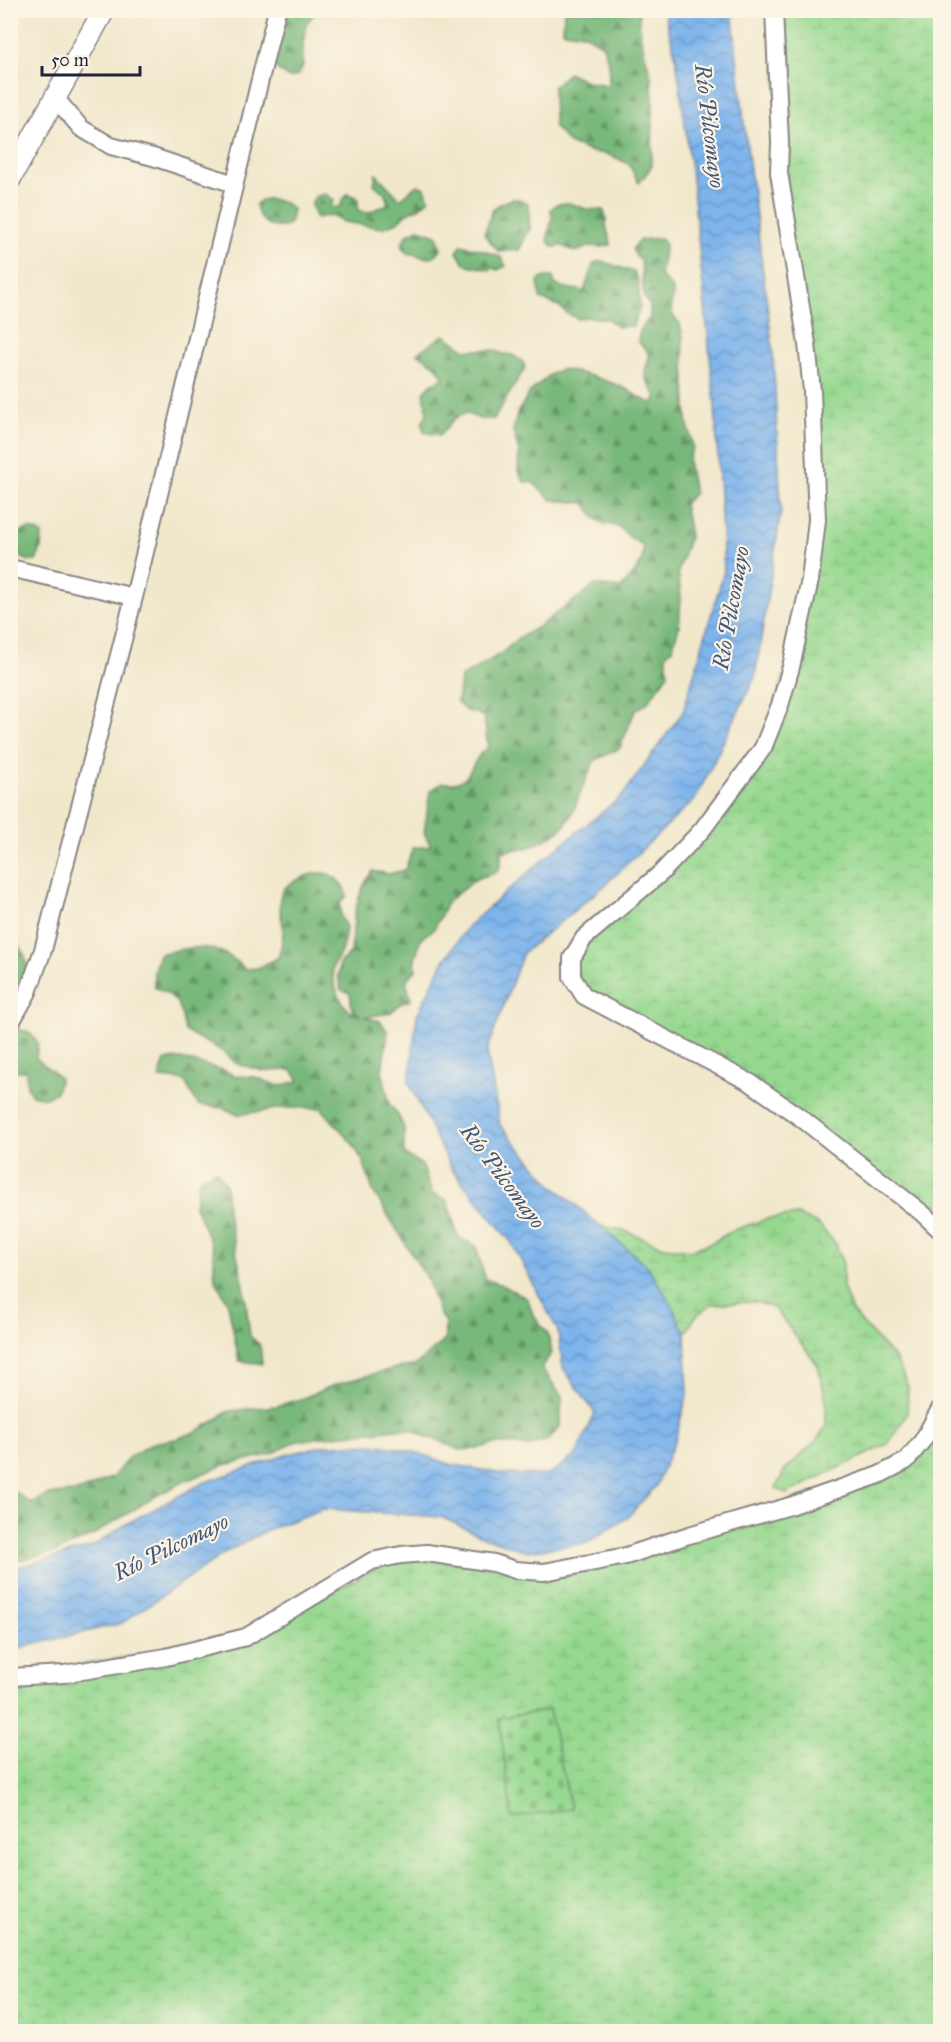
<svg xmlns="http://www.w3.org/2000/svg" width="951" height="2042" font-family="'IM FELL Great Primer',serif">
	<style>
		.forest { fill: url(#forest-firs); stroke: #4d6d5a; stroke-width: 1.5 }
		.wetland { fill: url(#wetland-marsh); stroke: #5c7d65; stroke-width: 1.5 }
		.cemetery { fill: url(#cemetery-stones); stroke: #5c7d65; stroke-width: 1.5 }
		.water { fill: url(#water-waves); stroke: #506b94; stroke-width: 1.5 }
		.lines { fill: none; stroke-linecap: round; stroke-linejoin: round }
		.minor-casing { stroke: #8a8584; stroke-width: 20 }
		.major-casing { stroke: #8a8584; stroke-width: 24 }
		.minor { stroke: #fff; stroke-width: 16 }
		.major { stroke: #fff; stroke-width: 21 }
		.labels { text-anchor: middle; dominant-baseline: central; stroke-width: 4.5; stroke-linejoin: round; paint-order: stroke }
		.water-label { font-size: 22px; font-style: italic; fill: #425579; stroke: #fcf5e5 }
	</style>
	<defs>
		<pattern id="forest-firs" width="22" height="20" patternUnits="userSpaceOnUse" patternTransform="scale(1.5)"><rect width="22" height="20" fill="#78b87a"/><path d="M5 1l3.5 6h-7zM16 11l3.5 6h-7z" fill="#629565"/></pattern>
		<pattern id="wetland-marsh" width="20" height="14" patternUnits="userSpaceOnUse" patternTransform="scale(1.5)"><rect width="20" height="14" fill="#96d88f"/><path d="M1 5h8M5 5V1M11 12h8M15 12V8" fill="none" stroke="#81b97c"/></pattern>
		<pattern id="cemetery-stones" width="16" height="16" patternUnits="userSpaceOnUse" patternTransform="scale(1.5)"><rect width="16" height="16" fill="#96d88f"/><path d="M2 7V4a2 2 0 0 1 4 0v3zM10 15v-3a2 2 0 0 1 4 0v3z" fill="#81b97c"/></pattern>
		<pattern id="water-waves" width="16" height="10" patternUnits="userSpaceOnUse" patternTransform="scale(1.5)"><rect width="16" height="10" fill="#7db4ec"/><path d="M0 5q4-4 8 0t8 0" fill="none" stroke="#6692c0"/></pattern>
	</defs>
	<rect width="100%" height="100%" fill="#fcf5e5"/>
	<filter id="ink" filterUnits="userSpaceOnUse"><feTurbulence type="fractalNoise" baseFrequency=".0167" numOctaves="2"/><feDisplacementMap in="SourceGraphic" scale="12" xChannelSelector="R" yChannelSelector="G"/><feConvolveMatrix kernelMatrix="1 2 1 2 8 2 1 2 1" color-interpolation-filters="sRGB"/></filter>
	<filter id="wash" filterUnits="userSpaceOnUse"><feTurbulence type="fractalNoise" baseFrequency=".008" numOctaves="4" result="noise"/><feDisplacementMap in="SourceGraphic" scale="24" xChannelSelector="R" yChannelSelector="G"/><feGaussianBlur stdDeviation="1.35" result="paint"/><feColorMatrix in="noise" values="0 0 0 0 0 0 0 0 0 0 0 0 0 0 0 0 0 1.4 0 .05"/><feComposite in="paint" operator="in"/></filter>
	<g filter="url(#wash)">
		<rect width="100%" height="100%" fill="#f1e8cc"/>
		<g class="forest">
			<path d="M 281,11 L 333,11 L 313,15 L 306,24 L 303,44 L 303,65 L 299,75 L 289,78 L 272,65 Z"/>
			<path d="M 618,11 L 623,13 L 622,11 L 639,11 L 640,35 L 651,77 L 653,99 L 652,166 L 639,183 L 629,164 L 610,155 L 589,151 L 569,143 L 554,127 L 553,86 L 569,73 L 588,82 L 609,85 L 609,65 L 603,45 L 585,34 L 563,31 L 564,11 Z"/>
			<path d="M 376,174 L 400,199 C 407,195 410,189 418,185 L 425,188 L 429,199 L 420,207 L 405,214 L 398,222 L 382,228 L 344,222 L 331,215 L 316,218 L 311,204 L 315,197 L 325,194 L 334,200 L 331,205 L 335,208 L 341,206 L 342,200 L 348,194 L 358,198 L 358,210 L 367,213 L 388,204 L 385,194 L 374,184 Z"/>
			<path d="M 268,199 L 284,202 L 293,210 L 290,223 C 275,234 257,221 256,204 L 261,200 Z"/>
			<path d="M 512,199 L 518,199 L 528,204 L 530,229 L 519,250 L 498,251 L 484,234 C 494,210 486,209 512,199 Z"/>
			<path d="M 569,203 L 586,209 L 603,210 C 608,218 605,223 607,230 C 608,235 611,239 611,245 L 601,247 L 591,246 L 575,252 L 563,246 L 553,247 L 547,240 L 552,218 L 551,209 L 557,204 Z"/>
			<path d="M 419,229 L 437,235 L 441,249 C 428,265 424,255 407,253 L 402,247 C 403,236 409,232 419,229 Z"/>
			<path d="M 660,238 L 665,244 L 660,275 L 673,289 C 674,303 666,313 680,323 L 683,339 L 687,421 L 693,447 L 688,461 L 694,493 L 684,504 L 690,535 L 678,572 L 681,597 L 679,627 L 672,649 L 666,655 L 668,674 L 647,703 L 635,711 L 620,748 L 594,761 C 590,773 585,781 581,791 C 577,800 575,810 570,818 C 562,831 546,841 532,846 C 520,851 513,847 501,853 L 501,864 L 497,872 L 476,879 L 448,901 L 434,929 L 421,938 L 415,959 L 416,970 L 406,981 L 411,1000 L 402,1003 L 390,1013 L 364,1017 L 380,1021 L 388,1032 L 382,1071 L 390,1105 L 397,1113 L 404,1128 L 404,1154 L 422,1165 L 432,1194 L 447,1200 L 458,1237 L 476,1246 L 485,1279 L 502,1285 L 528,1299 L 533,1315 L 548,1334 L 552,1353 L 541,1367 L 562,1397 L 560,1427 L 548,1440 L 527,1447 L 511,1444 L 494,1444 L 476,1449 L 459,1450 L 438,1440 L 428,1438 L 413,1430 L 397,1429 L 316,1438 L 294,1442 L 272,1454 L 224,1465 L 185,1481 L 156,1496 L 91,1536 L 56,1552 L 11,1562 L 11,1492 L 17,1493 L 31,1504 L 48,1495 L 81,1491 L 113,1477 L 130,1456 L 153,1443 L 176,1439 L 198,1431 L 229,1411 L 276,1406 L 301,1399 L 334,1385 L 395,1368 L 414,1366 L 445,1340 L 445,1322 L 439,1314 L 428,1280 L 373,1191 L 363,1161 L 352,1143 L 321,1108 L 281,1108 L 238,1115 L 223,1108 L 198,1105 L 184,1080 L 159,1078 L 165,1060 L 181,1059 L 223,1070 L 235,1076 L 255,1077 L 279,1086 L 299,1081 L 292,1070 L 264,1071 L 237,1064 L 224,1052 L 185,1031 C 180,1006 180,997 154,987 L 154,970 L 159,954 C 194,945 218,941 245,969 L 258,968 L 278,958 C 281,948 284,936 283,926 C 281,914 276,900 284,889 C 287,885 295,881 299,879 C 321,868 338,871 347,896 L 340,903 L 341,917 L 346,927 C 345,935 344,944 341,951 C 339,958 334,961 333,969 C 332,985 342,1013 361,1016 L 352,1010 L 350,993 L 341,990 L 338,976 L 340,962 L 351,953 C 353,924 354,895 373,871 L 389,874 L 405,870 L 413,848 L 431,846 L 424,833 L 430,791 L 442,783 L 455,783 L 465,779 L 480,754 L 488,747 L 484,718 L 475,712 L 466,711 L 457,702 L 461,677 L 502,653 L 518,638 L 535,629 L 595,585 L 621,588 C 634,570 644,569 643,545 L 633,540 L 618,526 L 604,524 L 595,518 L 585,503 L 552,500 L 532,482 L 524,482 L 518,471 L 519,452 L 513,431 L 517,414 L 530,392 L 551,374 L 561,369 C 584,373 605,379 626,389 C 634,394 641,399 651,403 L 656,400 C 656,390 645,384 645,373 C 645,366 651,360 648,353 C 646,349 641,345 638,341 L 640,331 L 650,317 L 650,306 L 644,297 L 643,289 L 641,260 L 637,258 L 632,249 L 640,240 Z"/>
			<path d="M 461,245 L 482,250 L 501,257 L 506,266 L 498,270 L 492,268 L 490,270 L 464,264 L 457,252 Z"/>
			<path d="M 601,261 L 634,272 L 638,280 L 640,307 L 633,326 L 617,327 L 608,319 L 588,317 L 578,319 L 566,313 L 559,306 L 540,299 L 538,281 L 545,277 L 553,277 L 555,284 L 560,287 L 584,291 L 594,263 Z"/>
			<path d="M 444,335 L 466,350 L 493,350 L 503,354 L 513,355 L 523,362 L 525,368 L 494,419 L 480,419 L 466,413 L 454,419 L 440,435 L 424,432 L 422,423 L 427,414 L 424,392 L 431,384 L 444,378 L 436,366 L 417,353 Z"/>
			<path d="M 29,529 L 39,532 L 42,535 L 41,549 L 36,561 C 21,561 19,556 11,544 L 14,534 Z"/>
			<path d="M 11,940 C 30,950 33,980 11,989 Z"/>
			<path d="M 17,1029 L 29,1032 L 38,1043 L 36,1058 L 60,1078 L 56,1092 L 46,1098 L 32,1095 L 27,1086 L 26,1071 L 11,1071 L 10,1030 Z"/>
			<path d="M 216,1170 L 226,1185 L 227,1212 L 244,1286 L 250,1336 L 260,1345 L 262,1364 L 239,1361 L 228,1304 L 215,1279 L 213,1249 L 195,1206 L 199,1178 Z"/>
		</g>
		<g class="wetland">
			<path d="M 774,11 L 940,11 L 940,1230 L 801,1118 L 584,996 L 572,958 L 661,873 L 763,748 L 810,580 L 813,447 L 779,173 Z"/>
			<path d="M 797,1215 L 818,1224 L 836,1244 L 843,1264 L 843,1287 L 852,1312 L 896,1360 L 908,1387 L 907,1414 L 888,1444 L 786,1494 L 776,1488 L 784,1471 L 817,1440 L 826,1426 L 826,1400 L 818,1365 L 774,1308 L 757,1302 L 711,1304 L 697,1315 L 685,1333 L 669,1300 L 647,1266 L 600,1226 L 623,1230 L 664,1247 L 692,1250 L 713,1242 L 734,1230 L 766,1219 Z"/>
			<path d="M 940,1409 L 940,2031 L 11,2032 L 11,1677 L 246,1637 L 401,1555 L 515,1570 L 626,1556 L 906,1461 Z"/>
		</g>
		<path class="cemetery" d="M 549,1710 L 571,1809 L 512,1818 L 499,1718 Z"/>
		<path class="water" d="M 664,11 L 732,11 L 744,122 L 773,351 L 781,511 L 755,677 L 696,798 L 603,887 L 523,953 L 487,1051 L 500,1125 L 550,1183 L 647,1266 L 669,1300 L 685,1333 L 688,1392 L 675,1440 L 656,1486 L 628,1517 L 587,1543 L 527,1551 L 486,1538 L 441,1517 L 323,1509 L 267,1530 L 228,1551 L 122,1623 L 11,1650 L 11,1569 L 92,1547 L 128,1523 L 203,1483 L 285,1455 L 327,1445 L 374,1444 L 415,1452 L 450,1464 L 503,1474 L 548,1475 L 576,1455 L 595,1413 L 563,1368 L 558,1331 L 511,1242 L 451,1168 L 409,1083 L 417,1015 L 442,964 L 468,926 L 540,862 L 622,796 L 683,712 L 724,571 L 715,405 L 691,169 L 676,58 Z"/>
	</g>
	<g filter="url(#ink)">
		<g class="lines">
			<defs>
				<g id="minor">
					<path d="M 774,10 L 780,142 L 779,173 L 807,344 L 812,391 L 817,520 L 810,580 L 791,667 L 780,705 L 763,748 L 702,830 L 661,873 L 584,938 L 572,958 L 572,977 L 584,996 L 751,1083 L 801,1118 L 922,1213 L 940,1230"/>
					<path d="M 56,99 L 81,128 L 111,146 L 153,157 L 234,184"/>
					<path d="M 10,568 L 134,597"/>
					<path d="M 10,1024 L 28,992 L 43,950 L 134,597 L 277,10"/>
					<path d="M 10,1677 L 64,1674 L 166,1657 L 246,1637 L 372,1561 L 401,1555 L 427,1553 L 494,1563 L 515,1570 L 544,1572 L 626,1556 L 689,1535 L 790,1506 L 879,1475 L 906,1461 L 923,1440 L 940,1409"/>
				</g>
				<path id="major" d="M 10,179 L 104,10"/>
			</defs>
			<use href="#minor" class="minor-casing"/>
			<use href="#major" class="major-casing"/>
			<use href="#minor" class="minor"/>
			<use href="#major" class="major"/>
		</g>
	</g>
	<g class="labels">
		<g class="water-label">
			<text transform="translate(710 126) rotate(83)">Río Pilcomayo</text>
			<text transform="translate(731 608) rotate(-80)">Río Pilcomayo</text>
			<text transform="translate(503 1176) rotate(53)">Río Pilcomayo</text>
			<text transform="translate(171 1547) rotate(-26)">Río Pilcomayo</text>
		</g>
	</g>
	<rect width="951" height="2042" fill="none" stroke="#fcf5e5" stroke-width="36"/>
	<path d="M42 66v9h98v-9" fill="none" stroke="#22223b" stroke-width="3"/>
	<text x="51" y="66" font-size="18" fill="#22223b" stroke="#fcf5e5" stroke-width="4.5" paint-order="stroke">50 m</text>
</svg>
